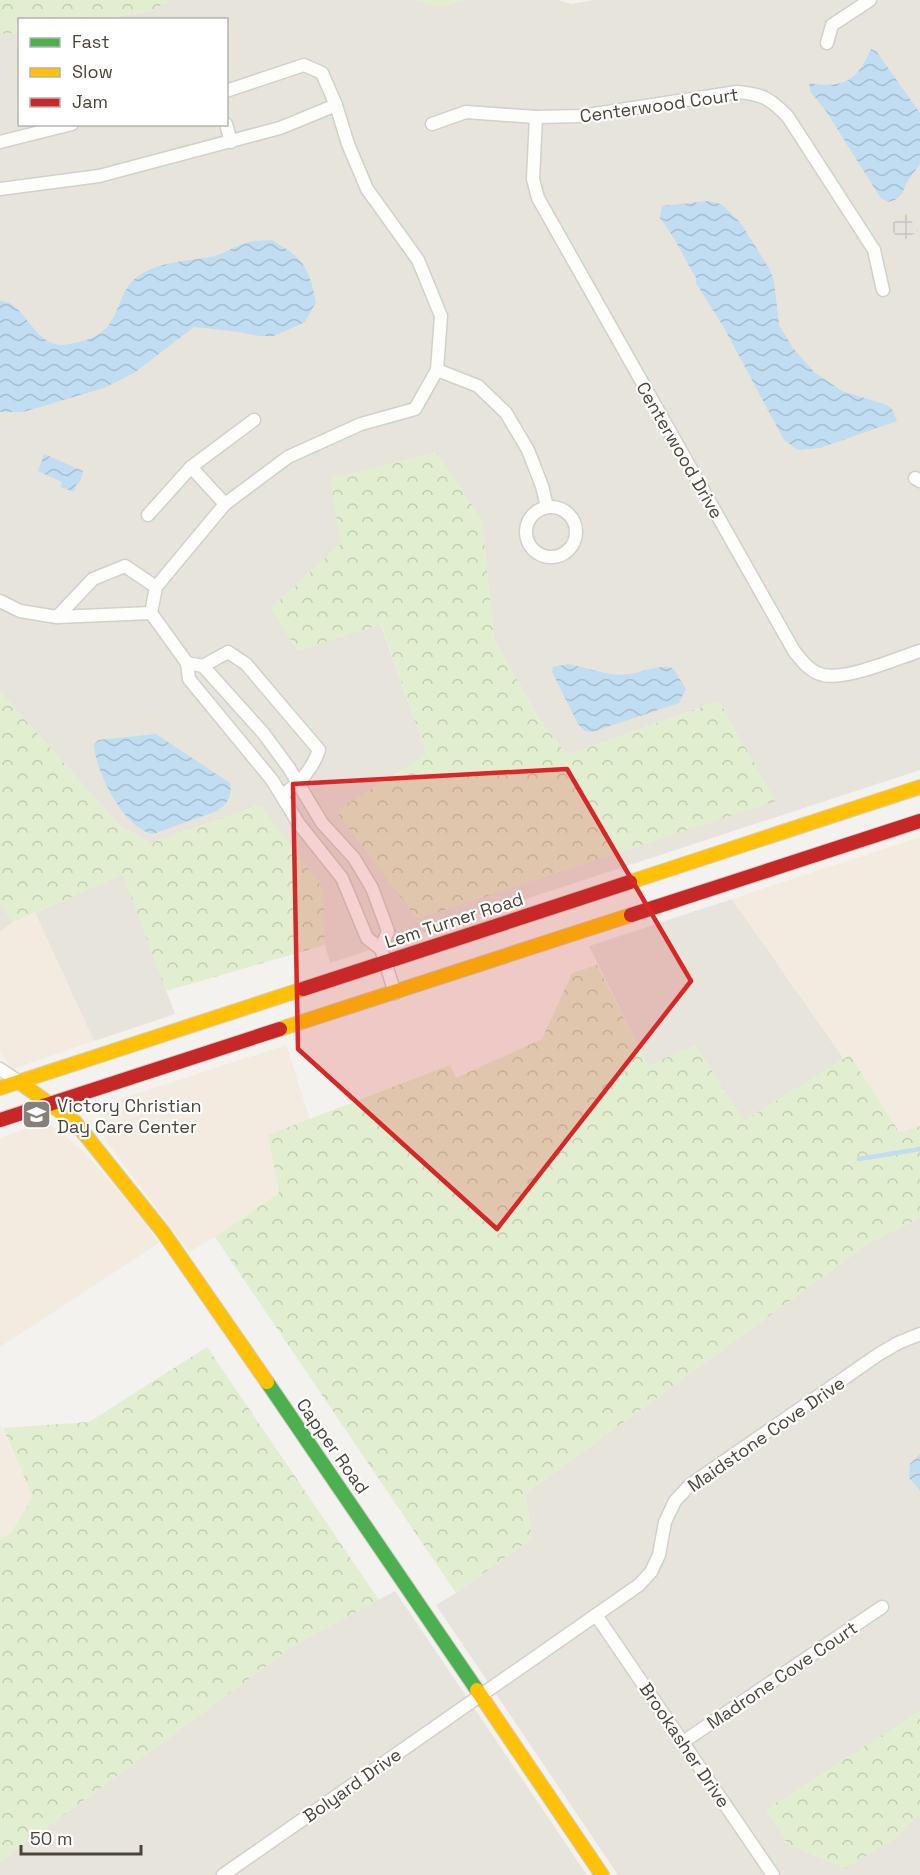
<svg xmlns="http://www.w3.org/2000/svg" width="920" height="1875" font-family="'Space Grotesk',sans-serif">
	<style>
		.residential { fill: #e7e4dc; fill-rule: evenodd }
		.commercial { fill: #f3ebdf }
		.industrial { fill: url(#industrial-grid) }
		.forest { fill: url(#forest-crowns) }
		.water { fill: url(#water-waves) }
		.lines { fill: none; stroke-linecap: round; stroke-linejoin: round }
		.stream { stroke: #c0ddf1; stroke-width: 4.5 }
		.street-casing { stroke: #d2d0cb; stroke-width: 15 }
		.fast-casing { stroke: #d3cfc5; stroke-width: 16 }
		.slow-casing { stroke: #d3cfc5; stroke-width: 16 }
		.jam-casing { stroke: #d3cfc5; stroke-width: 16 }
		.street { stroke: #fdfdfc; stroke-width: 12 }
		.fast { stroke: #4caf50; stroke-width: 14 }
		.slow { stroke: #ffc107; stroke-width: 14 }
		.jam { stroke: #c62828; stroke-width: 14 }
		.marked { fill: #d62828; fill-opacity: 0.2; stroke: #d62828; stroke-width: 4.5; stroke-linejoin: round }
		.labels { text-anchor: middle; dominant-baseline: central; stroke-width: 4.5; stroke-linejoin: round; paint-order: stroke }
		.street-label { font-size: 18px; fill: #4b4439; stroke: #fff }
		.poi-label { font-size: 18px; fill: #4b4439; stroke: #fff; text-anchor: start }
	</style>
	<defs>
		<pattern id="industrial-grid" width="8" height="8" patternUnits="userSpaceOnUse" patternTransform="scale(1.5)"><rect width="8" height="8" fill="#e6e2de"/><path d="M0 4h8M4 0v8" fill="none" stroke="#c7c3bf"/></pattern>
		<pattern id="forest-crowns" width="20" height="18" patternUnits="userSpaceOnUse" patternTransform="scale(1.5)"><rect width="20" height="18" fill="#e1eecf"/><path d="M2 6a3 3 0 1 1 6 0M12 15a3 3 0 1 1 6 0" fill="none" stroke="#c3cdb2"/></pattern>
		<pattern id="water-waves" width="16" height="10" patternUnits="userSpaceOnUse" patternTransform="scale(1.5)"><rect width="16" height="10" fill="#c0ddf1"/><path d="M0 5q4-4 8 0t8 0" fill="none" stroke="#a6bfcf"/></pattern>
	</defs>
	<rect width="100%" height="100%" fill="#f4f2ee"/>
	<g class="residential">
		<path d="M 171,0 L 416,0 L 440,7 L 465,0 L 558,0 L 571,4 L 594,0 L 920,0 L 920,770 L 330,963 L 325,945 L 260,805 L 151,843 L 121,827 L 0,692 L 0,34 L 19,33 L 20,124 L 226,124 L 226,20 L 102,19 L 150,11 ZM 482,520 L 494,640 L 542,723 L 567,755 L 719,701 L 417,919 L 427,754 L 380,623 L 298,651 L 271,608 L 341,544 Z"/>
		<path d="M 123,874 L 175,1014 L 94,1041 L 35,913 Z"/>
		<path d="M 732,899 L 844,1059 L 744,1121 L 695,1046 L 648,1066 L 589,946 Z"/>
		<path d="M 0,903 L 13,922 L 0,932 Z"/>
		<path d="M 920,1218 L 920,1711 L 765,1811 L 892,1841 L 920,1813 L 920,1875 L 618,1875 L 436,1605 L 456,1593 L 532,1538 L 525,1494 L 870,1242 Z"/>
		<path d="M 395,1591 L 587,1875 L 0,1875 L 0,1862 L 296,1644 Z"/>
	</g>
	<g class="commercial">
		<path d="M 920,837 L 920,1126 L 899,1132 L 850,1055 L 844,1059 L 732,899 Z"/>
		<path d="M 35,913 L 94,1041 L 13,1069 L 0,1053 L 0,932 L 13,922 Z"/>
		<path d="M 286,1045 L 310,1119 L 268,1136 L 279,1193 L 215,1237 L 189,1252 L 106,1141 L 99,1122 L 99,1114 L 103,1108 L 111,1102 Z"/>
		<path d="M 47,1124 L 59,1130 L 84,1152 L 129,1203 L 159,1243 L 0,1347 L 0,1138 L 37,1125 Z"/>
		<path d="M 0,1424 L 34,1498 L 11,1533 L 0,1540 Z"/>
	</g>
	<path class="industrial" d="M 907,214 L 918,231 L 900,243 L 889,225 Z"/>
	<g class="forest">
		<path d="M 0,0 L 171,0 L 150,11 L 102,19 L 20,20 L 19,33 L 0,34 Z"/>
		<path d="M 416,0 L 465,0 L 440,7 Z"/>
		<path d="M 437,452 L 482,520 L 494,640 L 542,723 L 567,755 L 719,701 L 776,801 L 417,919 L 336,811 L 427,754 L 381,624 L 298,651 L 271,608 L 341,544 L 330,478 Z"/>
		<path d="M 0,692 L 121,827 L 151,843 L 260,805 L 323,889 L 325,945 L 166,991 L 123,875 L 13,922 L 0,903 Z"/>
		<path d="M 597,965 L 648,1066 L 695,1045 L 744,1121 L 850,1055 L 899,1132 L 920,1126 L 920,1218 L 870,1242 L 525,1494 L 532,1538 L 456,1593 L 215,1237 L 279,1193 L 268,1135 L 450,1065 L 456,1078 L 542,1039 L 572,973 Z"/>
		<path d="M 207,1347 L 379,1600 L 296,1644 L 0,1862 L 0,1540 L 11,1533 L 33,1497 L 3,1428 L 89,1422 Z"/>
		<path d="M 920,1711 L 920,1813 L 892,1841 L 845,1868 L 790,1846 L 765,1810 Z"/>
	</g>
	<g class="water">
		<path d="M 871,49 L 876,51 L 920,113 L 920,164 L 907,182 L 902,194 L 895,200 L 888,202 L 880,197 L 826,111 L 811,93 L 809,83 C 844,89 857,81 871,49 Z"/>
		<path d="M 708,201 L 721,204 L 740,222 L 769,268 L 774,281 L 779,325 L 793,348 L 814,372 L 842,391 L 887,405 L 892,409 L 897,421 L 820,448 L 798,450 L 784,440 L 723,326 L 696,283 L 696,278 C 684,258 675,237 660,218 L 662,206 Z"/>
		<path d="M 272,240 C 304,259 308,266 316,302 L 305,322 L 274,336 L 260,336 L 232,331 L 194,327 L 134,373 L 104,388 L 23,412 L 0,412 L 0,301 C 25,301 31,342 60,345 C 66,345 73,343 78,342 C 126,333 111,293 140,275 C 162,261 187,261 211,257 C 224,254 236,245 249,242 C 256,240 264,241 272,240 Z"/>
		<path d="M 44,454 L 83,471 L 80,482 L 76,485 L 74,492 L 61,487 L 62,482 L 38,471 Z"/>
		<path d="M 568,664 C 584,667 602,674 619,675 C 638,675 655,664 673,668 L 686,689 L 679,703 L 592,732 L 585,731 L 578,724 L 552,672 L 553,667 Z"/>
		<path d="M 156,734 L 230,783 C 232,797 228,803 217,811 L 153,834 C 124,829 96,773 94,745 L 98,740 Z"/>
		<path d="M 920,1454 L 920,1490 L 909,1478 L 910,1464 Z"/>
	</g>
	<g class="lines">
		<path class="stream" d="M 859,1159 L 920,1149"/>
		<defs>
			<g id="street">
				<path d="M 827,43 L 832,25 L 870,0"/>
				<path d="M 536,117 L 533,179 L 538,198 L 794,651 C 802,661 810,672 823,675 C 848,680 895,659 920,651"/>
				<path d="M 226,124 L 231,142"/>
				<path d="M 432,124 L 466,112 L 536,117 L 581,116 L 737,92 C 762,94 770,98 788,117 L 874,250 L 883,290"/>
				<path d="M 0,142 L 72,124"/>
				<path d="M 0,189 L 99,176 L 280,128 L 336,105"/>
				<path d="M 437,370 L 478,386 L 506,413 L 528,450 L 542,486 L 547,507"/>
				<path d="M 191,467 L 254,420"/>
				<path d="M 915,478 L 920,481"/>
				<circle cx="551" cy="532" r="25"/>
				<path d="M 148,515 L 191,467 L 225,504"/>
				<path d="M 0,601 L 20,611 L 57,617 L 93,579 L 125,566 L 156,587"/>
				<path d="M 57,617 L 151,613"/>
				<path d="M 187,663 L 151,613 L 156,587 L 225,504 L 288,457 L 361,424 L 415,409 L 437,370 L 441,316 L 418,260 L 367,189 L 348,144 L 336,105 L 322,73 L 304,65 L 226,91"/>
				<path d="M 203,666 L 228,652 L 246,664 L 319,750 C 312,770 300,783 282,795"/>
				<path d="M 381,949 L 388,931 L 372,888 L 354,858 L 322,823 L 289,768 L 264,734 L 203,666 L 187,663 L 189,679 L 272,780 L 299,824 L 342,878 L 367,938 L 381,949 L 395,993"/>
				<path d="M 0,1069 L 19,1082"/>
				<path d="M 596,1615 L 773,1875"/>
				<path d="M 683,1742 L 882,1607"/>
				<path d="M 223,1875 L 639,1585 L 651,1572 L 659,1555 L 665,1522 L 675,1501 L 690,1485 L 879,1354 L 898,1343 L 920,1334"/>
			</g>
			<path id="fast" d="M 267,1382 L 477,1690"/>
			<g id="slow">
				<path d="M 630,882 L 920,787"/>
				<path d="M 280,1029 L 631,915"/>
				<path d="M 19,1082 L 75,1122 L 163,1232 L 267,1382"/>
				<path d="M 0,1088 L 303,989"/>
				<path d="M 477,1690 L 602,1875"/>
			</g>
			<g id="jam">
				<path d="M 631,915 L 920,821"/>
				<path d="M 303,989 L 630,882"/>
				<path d="M 0,1120 L 280,1029"/>
			</g>
		</defs>
		<use href="#street" class="street-casing"/>
		<use href="#fast" class="fast-casing"/>
		<use href="#slow" class="slow-casing"/>
		<use href="#jam" class="jam-casing"/>
		<use href="#street" class="street"/>
		<use href="#fast" class="fast"/>
		<use href="#slow" class="slow"/>
		<use href="#jam" class="jam"/>
	</g>
	<path class="marked" d="M 567,769 L 691,981 L 497,1229 L 298,1049 L 293,784 Z"/>
	<defs>
		<symbol id="school-square" viewBox="-11 -11 22 22"><rect x="-9" y="-9" width="18" height="18" rx="4" fill="#868178" stroke="#fff"/><path d="M0-5L7-2L0 1L-7-2ZM-4 1L0 2.5L4 1V4Q0 6-4 4Z" fill="#fff"/></symbol>
	</defs>
	<g fill-rule="evenodd">
		<use href="#school-square" x="20" y="1098" width="33" height="33"/>
	</g>
	<g class="labels">
		<g class="street-label">
			<text transform="translate(659 105) rotate(-8)">Centerwood Court</text>
			<text transform="translate(680 450) rotate(60)">Centerwood Drive</text>
			<text transform="translate(454 920) rotate(-18)">Lem Turner Road</text>
			<text transform="translate(766 1434) rotate(-35)">Maidstone Cove Drive</text>
			<text transform="translate(333 1446) rotate(55)">Capper Road</text>
			<text transform="translate(782 1675) rotate(-34)">Madrone Cove Court</text>
			<text transform="translate(685 1745) rotate(56)">Brookasher Drive</text>
			<text transform="translate(352 1785) rotate(-35)">Bolyard Drive</text>
		</g>
		<g class="poi-label">
			<text x="57" y="1105">Victory Christian<tspan x="57" dy="21">Day Care Center</tspan></text>
		</g>
	</g>
	<rect x="18" y="18" width="210" height="108" fill="#ffffff" stroke="#b7b4b0" stroke-width="1.5"/>
	<rect x="30" y="38" width="30" height="9" fill="#4caf50" stroke="#b7b4b0" stroke-width="1.5"/>
	<text x="72" y="48" font-size="18" fill="#4b4439">Fast</text>
	<rect x="30" y="68" width="30" height="9" fill="#ffc107" stroke="#b7b4b0" stroke-width="1.5"/>
	<text x="72" y="78" font-size="18" fill="#4b4439">Slow</text>
	<rect x="30" y="98" width="30" height="9" fill="#c62828" stroke="#b7b4b0" stroke-width="1.5"/>
	<text x="72" y="108" font-size="18" fill="#4b4439">Jam</text>
	<path d="M21 1845v9h120v-9" fill="none" stroke="#4b4439" stroke-width="3"/>
	<text x="30" y="1845" font-size="18" fill="#4b4439" stroke="#ffffff" stroke-width="4.5" paint-order="stroke">50 m</text>
</svg>
